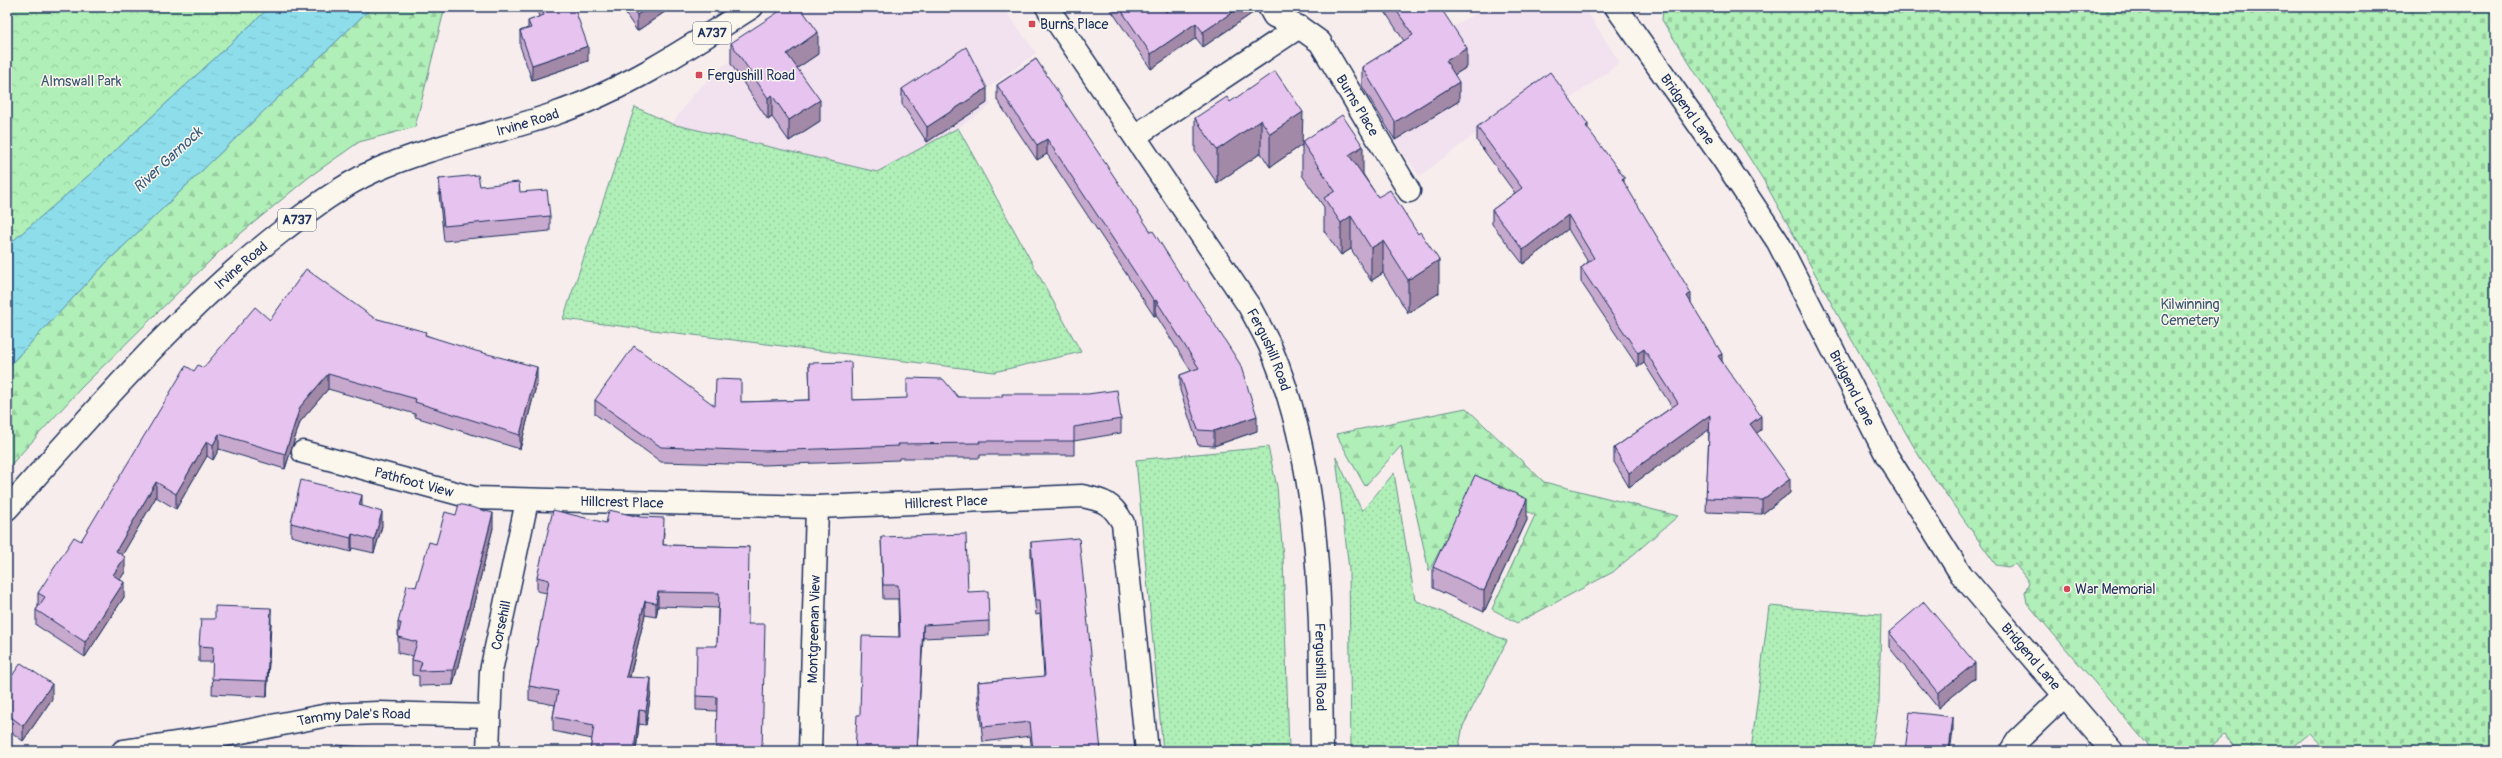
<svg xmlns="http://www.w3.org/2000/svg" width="2502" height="758" font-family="Pangolin,sans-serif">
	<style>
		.built { fill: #f2e1ee }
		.grass { fill: url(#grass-dots); stroke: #668f8a }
		.forest { fill: url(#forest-firs); stroke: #668f8a }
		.cemetery { fill: url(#cemetery-stones); stroke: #668f8a }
		.park { fill: url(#park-crowns); stroke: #668f8a }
		.water { fill: url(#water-ripples); stroke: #5f97b3 }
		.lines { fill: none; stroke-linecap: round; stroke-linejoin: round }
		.minor-casing { stroke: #1b2f5e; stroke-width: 25 }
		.secondary-casing { stroke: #1b2f5e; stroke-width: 25 }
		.primary-casing { stroke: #1b2f5e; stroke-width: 25 }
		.minor { stroke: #fbf7ec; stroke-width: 22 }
		.secondary { stroke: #fbf7ec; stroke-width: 22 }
		.primary { stroke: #fbf7ec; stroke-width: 22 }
		.wall { fill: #c7a9ce; stroke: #1b2f5e }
		.shaded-wall { fill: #a289a7; stroke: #1b2f5e }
		.building { fill: #e7c4ef; stroke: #1b2f5e }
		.poi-dot { fill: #d1495b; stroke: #fbf7ec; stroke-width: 1.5 }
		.labels { text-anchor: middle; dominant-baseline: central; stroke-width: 3; stroke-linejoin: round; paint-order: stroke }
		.shield { fill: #fbf7ec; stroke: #5e6b89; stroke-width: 1 }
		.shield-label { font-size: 13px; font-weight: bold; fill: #1b2f5e }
		.poi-label { font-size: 14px; fill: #1b2f5e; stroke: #fbf7ec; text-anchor: start }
		.park-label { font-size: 14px; fill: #395570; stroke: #fbf7ec }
		.street-label { font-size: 14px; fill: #1b2f5e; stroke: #fbf7ec }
		.water-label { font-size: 15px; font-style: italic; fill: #385a81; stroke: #fbf7ec }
	</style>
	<defs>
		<pattern id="grass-dots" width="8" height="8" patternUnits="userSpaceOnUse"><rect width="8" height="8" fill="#b0efb7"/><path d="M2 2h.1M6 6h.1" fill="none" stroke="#97cda0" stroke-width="1.8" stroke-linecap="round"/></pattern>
		<pattern id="forest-firs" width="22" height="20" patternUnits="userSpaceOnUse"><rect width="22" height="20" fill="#b0efb7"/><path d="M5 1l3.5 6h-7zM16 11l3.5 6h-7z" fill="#97cda0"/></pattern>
		<pattern id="cemetery-stones" width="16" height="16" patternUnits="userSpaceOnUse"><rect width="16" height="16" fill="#b0efb7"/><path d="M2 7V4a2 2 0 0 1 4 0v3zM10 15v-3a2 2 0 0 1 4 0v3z" fill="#97cda0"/></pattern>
		<pattern id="park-crowns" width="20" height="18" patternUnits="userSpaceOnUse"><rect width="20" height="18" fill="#b0efb7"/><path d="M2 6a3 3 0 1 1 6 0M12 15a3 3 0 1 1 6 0" fill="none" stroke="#97cda0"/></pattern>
		<pattern id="water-ripples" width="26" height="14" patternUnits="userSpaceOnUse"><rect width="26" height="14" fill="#8dddeb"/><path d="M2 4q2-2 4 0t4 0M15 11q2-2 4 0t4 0" fill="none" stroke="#79becc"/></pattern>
	</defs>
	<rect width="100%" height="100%" fill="#f7eded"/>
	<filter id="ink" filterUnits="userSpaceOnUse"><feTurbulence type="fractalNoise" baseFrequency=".025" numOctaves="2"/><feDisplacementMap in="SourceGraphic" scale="8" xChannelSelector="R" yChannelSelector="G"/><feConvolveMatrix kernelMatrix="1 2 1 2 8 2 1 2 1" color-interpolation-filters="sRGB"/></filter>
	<g filter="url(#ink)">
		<g class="built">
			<path d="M 815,7 L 1003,7 L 1036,53 L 984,91 L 991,105 L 958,128 L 877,172 L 672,124 L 694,94 L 717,70 Z"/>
			<path d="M 1486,7 L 1584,7 L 1620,63 L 1567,101 L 1549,78 L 1420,176 L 1355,86 Z"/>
		</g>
		<g class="grass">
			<path d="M 635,107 L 672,124 L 877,172 L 958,128 L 1081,352 L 994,372 L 563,319 Z"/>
			<path d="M 1268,447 L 1277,487 L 1283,557 L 1289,751 L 1163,751 L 1136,460 Z"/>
			<path d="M 1336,457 L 1362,511 L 1394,473 L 1415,600 L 1507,641 L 1463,726 L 1458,751 L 1351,751 L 1349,569 Z"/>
			<path d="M 1769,606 L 1881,615 L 1879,703 L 1871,751 L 1751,751 Z"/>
		</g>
		<g class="forest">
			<path d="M 372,7 L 445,7 L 415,127 L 359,142 L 309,177 L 222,249 L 81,388 L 7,469 L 7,368 L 106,263 Z"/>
			<path d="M 1466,408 L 1544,482 L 1678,516 L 1613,572 L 1517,623 L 1492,609 L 1535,515 L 1473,487 L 1429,571 L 1401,446 L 1365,486 L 1336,434 Z"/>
		</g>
		<path class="cemetery" d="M 1663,7 L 2495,7 L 2495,751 L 2327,751 L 2310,733 L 2292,748 L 2283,751 L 2238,751 L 2224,735 L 2206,751 L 2153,751 L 2027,603 L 2025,592 L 2029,582 L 2015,564 L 2008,567 L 1996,565 L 1921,459 L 1849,335 L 1764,181 L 1662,20 Z"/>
		<path class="park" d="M 7,7 L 270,7 L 88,176 L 7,246 Z"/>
		<path class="water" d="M 270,7 L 372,7 L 106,263 L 7,368 L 7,246 L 88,176 Z"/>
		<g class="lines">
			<defs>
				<g id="minor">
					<path id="s1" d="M 1269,7 L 1274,16 L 1299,27 L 1320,42 L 1409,191"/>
					<path d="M 1135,136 L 1299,27"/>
					<path id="s2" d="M 303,452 L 474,498 L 817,507 L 1082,496 C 1103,500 1112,503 1123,523 L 1147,751"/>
					<path id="s3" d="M 123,751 L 221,736 L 328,715 L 378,713 L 489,716"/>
					<path id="s4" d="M 488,751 L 491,671 L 527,501"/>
					<path id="s5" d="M 810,751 L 817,507"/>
					<path d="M 2011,751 L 2018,740 L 2064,696"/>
				</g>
				<g id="secondary">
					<path id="s6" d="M 1047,7 L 1249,306 C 1256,319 1264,333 1270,346 C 1324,473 1320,616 1322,751"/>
					<path id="s7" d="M 1616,7 L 1723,159 L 1778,242 L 1887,456 L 1961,574 L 2112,751"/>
				</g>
				<g id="primary">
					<path id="s8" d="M 7,509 C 94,412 179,311 282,231 C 311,209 341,186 374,171 C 431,146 495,134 554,114 C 625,90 690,47 752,7"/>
				</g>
			</defs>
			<use href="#minor" class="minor-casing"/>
			<use href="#secondary" class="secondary-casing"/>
			<use href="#primary" class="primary-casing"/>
			<use href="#minor" class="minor"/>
			<use href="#secondary" class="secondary"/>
			<use href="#primary" class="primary"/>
		</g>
		<g class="wall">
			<path d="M 536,7 L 574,7 L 588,61 L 532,80 L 520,46 L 520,31 L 528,28 L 528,21 L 539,17 Z"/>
			<path d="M 621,7 L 672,7 L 637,31 Z"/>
			<path d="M 1109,7 L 1162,7 L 1166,12 L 1257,10 L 1203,47 L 1196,38 L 1151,69 Z"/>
			<path d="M 1382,7 L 1440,7 L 1467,67 L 1454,75 L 1459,101 L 1395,140 L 1362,86 L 1362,67 L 1404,41 Z"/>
			<path d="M 731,43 L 818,54 L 797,68 L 820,121 L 789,141 L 772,117 L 768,120 L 731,64 Z"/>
			<path d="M 1036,59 L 1257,431 L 1214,446 L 1198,445 L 1180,390 L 1180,375 L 1191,371 L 1156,315 L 1154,316 L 1047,154 L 1037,160 L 997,100 L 997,85 Z"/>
			<path d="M 902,89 L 987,103 L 927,142 L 902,104 Z"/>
			<path d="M 1230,102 L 1363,174 L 1439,293 L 1408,313 L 1383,273 L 1371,281 L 1351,249 L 1341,255 L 1324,231 L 1324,207 L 1302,175 L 1302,145 L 1270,167 L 1261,153 L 1217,183 L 1195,151 L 1195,118 Z"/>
			<path d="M 1477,127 L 1588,130 L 1624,183 L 1691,303 L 1722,361 L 1761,430 L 1756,433 L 1790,493 L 1762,514 L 1706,512 L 1709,429 L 1629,487 L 1614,462 L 1614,448 L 1672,407 L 1644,363 L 1638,367 L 1581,282 L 1581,268 L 1588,262 L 1568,229 L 1523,264 L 1492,224 L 1492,210 L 1515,193 L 1477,141 Z"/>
			<path d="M 439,179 L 480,186 L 550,216 L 550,231 L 444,241 L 439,194 Z"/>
			<path d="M 374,318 L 426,335 L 537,382 L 520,449 L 415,417 L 415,414 L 328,389 L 300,422 L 285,469 L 219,449 L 213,460 L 207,456 L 176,509 L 156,497 L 122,555 L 125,572 L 120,579 L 124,597 L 85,657 L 36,625 L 36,610 L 38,607 L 38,593 L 81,541 L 194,371 L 203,368 L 270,320 Z"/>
			<path d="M 809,363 L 852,400 L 958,397 L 1121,419 L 1121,433 L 1074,441 L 1074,455 L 980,455 L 980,458 L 899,458 L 899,460 L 764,465 L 661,462 L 595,414 L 595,400 L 715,406 L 741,402 L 810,400 Z"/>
			<path d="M 362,506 L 382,526 L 374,553 L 352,548 L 351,552 L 291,536 L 291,523 Z"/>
			<path d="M 1527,520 L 1484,612 L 1433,588 L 1433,567 Z"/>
			<path d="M 493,528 L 453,685 L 419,686 L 419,676 L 412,675 L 412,660 L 413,656 L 398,653 L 398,623 L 416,587 L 436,544 Z"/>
			<path d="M 664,532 L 663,545 L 749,547 L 717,711 L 696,710 L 696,696 L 717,646 L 718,608 L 658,606 L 656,617 L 645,615 L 630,677 L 651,692 L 646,725 L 639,724 L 636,751 L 590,751 L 592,739 L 553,731 L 553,717 L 555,705 L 529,700 L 529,686 L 547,593 L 537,591 L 537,577 Z"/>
			<path d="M 881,537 L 968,592 L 989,621 L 989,635 L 923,638 L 899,637 L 898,599 L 883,599 Z"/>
			<path d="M 1031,542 L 1101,751 L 1032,751 L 1030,736 L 983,742 L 978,697 L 978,682 L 1044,677 L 1040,614 L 1036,615 L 1031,557 Z"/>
			<path d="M 215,619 L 271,623 L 267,697 L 212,694 L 213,662 L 199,662 L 199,646 Z"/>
			<path d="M 1889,632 L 1975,678 L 1938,708 L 1889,647 Z"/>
			<path d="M 7,683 L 52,699 L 23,741 L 7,729 Z"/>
		</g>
		<g class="shaded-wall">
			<path d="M 649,7 L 672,7 L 637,31 L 637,15 Z"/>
			<path d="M 1240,7 L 1258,7 L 1257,10 L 1203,47 L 1203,32 Z"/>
			<path d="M 1196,23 L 1196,38 L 1151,69 L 1151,54 Z"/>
			<path d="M 818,32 L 818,54 L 787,75 L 787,54 Z"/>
			<path d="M 588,46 L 588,61 L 532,80 L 532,65 Z"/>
			<path d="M 1467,48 L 1467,67 L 1446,80 L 1446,61 Z"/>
			<path d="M 1459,82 L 1459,101 L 1395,140 L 1395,122 Z"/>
			<path d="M 987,88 L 987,103 L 927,142 L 927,127 Z"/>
			<path d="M 772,95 L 772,117 L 768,120 L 768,98 Z"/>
			<path d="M 820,100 L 820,121 L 789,141 L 789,120 Z"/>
			<path d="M 1303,112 L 1302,145 L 1270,167 L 1270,134 Z"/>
			<path d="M 1261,120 L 1261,153 L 1217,183 L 1217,150 Z"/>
			<path d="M 1588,124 L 1588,138 L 1586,126 Z"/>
			<path d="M 1047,139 L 1047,154 L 1037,160 L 1037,145 Z"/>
			<path d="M 1363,146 L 1363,178 L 1349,155 Z"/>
			<path d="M 1624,177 L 1624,191 L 1622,179 Z"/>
			<path d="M 1568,215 L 1568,229 L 1523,264 L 1523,250 Z"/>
			<path d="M 1351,216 L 1351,249 L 1341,255 L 1341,223 Z"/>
			<path d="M 1383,241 L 1383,273 L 1371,281 L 1371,248 Z"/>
			<path d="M 1439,260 L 1439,293 L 1408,313 L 1408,280 Z"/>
			<path d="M 1691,293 L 1691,307 L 1687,296 Z"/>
			<path d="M 1156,300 L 1156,315 L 1154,316 L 1154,301 Z"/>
			<path d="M 1644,349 L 1644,363 L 1638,367 L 1638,353 Z"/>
			<path d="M 1722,354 L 1722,368 L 1718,356 Z"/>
			<path d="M 537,367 L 537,382 L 520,449 L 520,435 Z"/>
			<path d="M 328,374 L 328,389 L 300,422 L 285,469 L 285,454 L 300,407 Z"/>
			<path d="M 1710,415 L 1710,429 L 1629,487 L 1629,473 Z"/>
			<path d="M 1257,416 L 1257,431 L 1214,446 L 1214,431 Z"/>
			<path d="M 1761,416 L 1761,430 L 1750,438 L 1750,424 Z"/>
			<path d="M 219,434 L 219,449 L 213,460 L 213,445 Z"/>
			<path d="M 207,441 L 207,456 L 176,509 L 176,494 Z"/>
			<path d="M 1790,479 L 1790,493 L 1762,514 L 1762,500 Z"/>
			<path d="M 156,482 L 156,497 L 116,566 L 116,551 Z"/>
			<path d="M 362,495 L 362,509 L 359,505 Z"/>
			<path d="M 1527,499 L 1527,520 L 1484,612 L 1484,591 Z"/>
			<path d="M 382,512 L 382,526 L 374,553 L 374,540 Z"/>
			<path d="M 493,513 L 493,528 L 453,685 L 453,670 Z"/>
			<path d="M 352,534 L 352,548 L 351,552 L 351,538 Z"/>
			<path d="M 125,557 L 125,572 L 113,590 L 113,575 Z"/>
			<path d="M 124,582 L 124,597 L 85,657 L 85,642 Z"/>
			<path d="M 658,592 L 658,606 L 656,617 L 656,603 Z"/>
			<path d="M 645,601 L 645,615 L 626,692 L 626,677 Z"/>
			<path d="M 271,608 L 271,623 L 267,697 L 267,681 Z"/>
			<path d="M 923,625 L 923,638 L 917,751 Z"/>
			<path d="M 1975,663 L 1975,678 L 1938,708 L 1938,693 Z"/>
			<path d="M 651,678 L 651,692 L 646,725 L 646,711 Z"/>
			<path d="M 52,684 L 52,699 L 23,741 L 23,726 Z"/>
			<path d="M 639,710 L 639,724 L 636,751 L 634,751 Z"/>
			<path d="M 1953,717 L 1953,732 L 1950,751 L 1949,751 Z"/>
		</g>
		<g class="building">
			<path d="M 541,7 L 574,7 L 588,46 L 532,65 L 520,31 L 531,28 L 528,21 L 544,15 Z"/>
			<path d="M 631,7 L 649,7 L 637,15 Z"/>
			<path d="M 786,7 L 800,7 L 818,32 L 787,54 L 820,100 L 789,120 L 772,95 L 768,98 L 731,43 Z"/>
			<path d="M 1119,7 L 1162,7 L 1166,12 L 1173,7 L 1240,7 L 1203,32 L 1196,23 L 1151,54 Z"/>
			<path d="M 1394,7 L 1440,7 L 1467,48 L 1446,61 L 1459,82 L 1395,122 L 1362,67 L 1413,35 Z"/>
			<path d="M 966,47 L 987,88 L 927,127 L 902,89 Z"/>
			<path d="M 1036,59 L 1151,232 L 1153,231 L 1185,282 L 1187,281 L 1240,364 L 1257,416 L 1214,431 L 1198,430 L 1180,375 L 1199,368 L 1156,300 L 1154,301 L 1047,139 L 1037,145 L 997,85 Z"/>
			<path d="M 1275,71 L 1303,112 L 1270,134 L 1261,120 L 1217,150 L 1195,118 L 1227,97 L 1230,102 Z"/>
			<path d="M 1550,72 L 1588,124 L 1586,126 L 1624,177 L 1622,179 L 1691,293 L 1687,296 L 1722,354 L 1718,356 L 1761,416 L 1750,424 L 1790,479 L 1762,500 L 1706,498 L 1710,415 L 1629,473 L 1614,448 L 1678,403 L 1644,349 L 1638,353 L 1581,268 L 1594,258 L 1568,215 L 1523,250 L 1492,210 L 1522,188 L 1477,127 Z"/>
			<path d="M 1342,115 L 1363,146 L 1349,155 L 1378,197 L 1390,190 L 1418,234 L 1420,232 L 1439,260 L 1408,280 L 1383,241 L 1371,248 L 1351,216 L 1341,223 L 1324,198 L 1335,191 L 1302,142 Z"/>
			<path d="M 478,175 L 480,186 L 519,182 L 520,192 L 547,190 L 550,216 L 444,226 L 439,179 Z"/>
			<path d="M 306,269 L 374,318 L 426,332 L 425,335 L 476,351 L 537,367 L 520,435 L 415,402 L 416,399 L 328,374 L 300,407 L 285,454 L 219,434 L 213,445 L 207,441 L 176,494 L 156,482 L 116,551 L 125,557 L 113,575 L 124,582 L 85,642 L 36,610 L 45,597 L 38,593 L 74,537 L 81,541 L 186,366 L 194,371 L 198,365 L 203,368 L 255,307 L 270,320 Z"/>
			<path d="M 634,346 L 715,406 L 716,379 L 741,380 L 741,402 L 810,400 L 809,363 L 851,362 L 852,400 L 907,398 L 907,378 L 943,379 L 958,397 L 1002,397 L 1002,394 L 1088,394 L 1117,390 L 1121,419 L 1074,427 L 1074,441 L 979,441 L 980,443 L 898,444 L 899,446 L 764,451 L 661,447 L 595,400 Z"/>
			<path d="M 1475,475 L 1527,499 L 1484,591 L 1433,567 Z"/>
			<path d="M 301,480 L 362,495 L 359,505 L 382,512 L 374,540 L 352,534 L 351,538 L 291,523 Z"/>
			<path d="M 459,504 L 493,513 L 453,670 L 419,671 L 422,662 L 412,660 L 417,642 L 398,637 L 401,623 L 398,623 L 407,585 L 416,587 L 429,542 L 436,544 L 445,512 L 456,515 Z"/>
			<path d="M 553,510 L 606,523 L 609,510 L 640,517 L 664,518 L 663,545 L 749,547 L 748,624 L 765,624 L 762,751 L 716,751 L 717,697 L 696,696 L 697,646 L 717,646 L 719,593 L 658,592 L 656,603 L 645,601 L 626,677 L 651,678 L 646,711 L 639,710 L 634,751 L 590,751 L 594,725 L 553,717 L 558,691 L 529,686 L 549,580 L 537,577 Z"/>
			<path d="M 966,534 L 968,592 L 988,591 L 989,621 L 923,625 L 917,751 L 855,751 L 857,715 L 860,715 L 862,636 L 900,637 L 898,585 L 883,585 L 881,537 Z"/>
			<path d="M 1079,538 L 1101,751 L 1049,751 L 1049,749 L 1033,750 L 1030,722 L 983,727 L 978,682 L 1045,676 L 1040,600 L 1036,600 L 1031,542 Z"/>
			<path d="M 1924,602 L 1975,663 L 1938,693 L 1889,632 Z"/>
			<path d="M 215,606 L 271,608 L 267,681 L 212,679 L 213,647 L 199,646 L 201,619 L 215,619 Z"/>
			<path d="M 21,663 L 52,684 L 23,726 L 7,714 L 7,683 Z"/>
			<path d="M 1910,712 L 1953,717 L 1949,751 L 1905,751 Z"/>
			<path d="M 337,745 L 391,749 L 390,751 L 336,751 Z"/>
		</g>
	</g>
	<g class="poi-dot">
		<rect x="1028" y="20" width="8" height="8" rx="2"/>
		<rect x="695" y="71" width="8" height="8" rx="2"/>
		<circle cx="2067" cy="589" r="4"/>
	</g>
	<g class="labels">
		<g class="shield">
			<rect x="693" y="22" width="38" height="22" rx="3"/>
			<rect x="278" y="209" width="38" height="22" rx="3"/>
		</g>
		<g class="shield-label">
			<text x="712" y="33">A737</text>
			<text x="297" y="220">A737</text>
		</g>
		<g class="poi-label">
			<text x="1040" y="24">Burns Place</text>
			<text x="707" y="75">Fergushill Road</text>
			<text x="2075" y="589">War Memorial</text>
		</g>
		<g class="park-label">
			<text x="81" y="81">Almswall Park</text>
			<text x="2190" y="304">Kilwinning<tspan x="2190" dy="16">Cemetery</tspan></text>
		</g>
		<g class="street-label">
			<text stroke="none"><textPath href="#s1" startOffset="137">Burns Place</textPath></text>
			<text stroke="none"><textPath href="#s7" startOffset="125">Bridgend Lane</textPath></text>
			<text stroke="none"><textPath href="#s8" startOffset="663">Irvine Road</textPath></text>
			<text stroke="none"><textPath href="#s8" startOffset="338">Irvine Road</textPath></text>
			<text stroke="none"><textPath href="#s6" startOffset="409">Fergushill Road</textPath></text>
			<text stroke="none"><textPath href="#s7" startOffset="449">Bridgend Lane</textPath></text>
			<text stroke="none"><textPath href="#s2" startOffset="115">Pathfoot View</textPath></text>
			<text stroke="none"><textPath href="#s2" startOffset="649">Hillcrest Place</textPath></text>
			<text stroke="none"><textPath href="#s2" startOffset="325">Hillcrest Place</textPath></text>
			<text stroke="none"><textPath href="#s4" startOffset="127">Corsehill</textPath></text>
			<text stroke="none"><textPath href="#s5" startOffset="122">Montgreenan View</textPath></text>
			<text stroke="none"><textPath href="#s7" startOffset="773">Bridgend Lane</textPath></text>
			<text stroke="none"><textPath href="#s6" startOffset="733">Fergushill Road</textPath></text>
			<text stroke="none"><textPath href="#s3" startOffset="234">Tammy Dale's Road</textPath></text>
		</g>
		<g class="water-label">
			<text transform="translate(168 160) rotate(-43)">River Garnock</text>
		</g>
	</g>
	<rect width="2502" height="758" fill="none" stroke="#fbf7ec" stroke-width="24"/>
	<rect x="12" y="12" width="2478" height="734" fill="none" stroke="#1b2f5e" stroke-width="1.5" filter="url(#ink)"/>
</svg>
